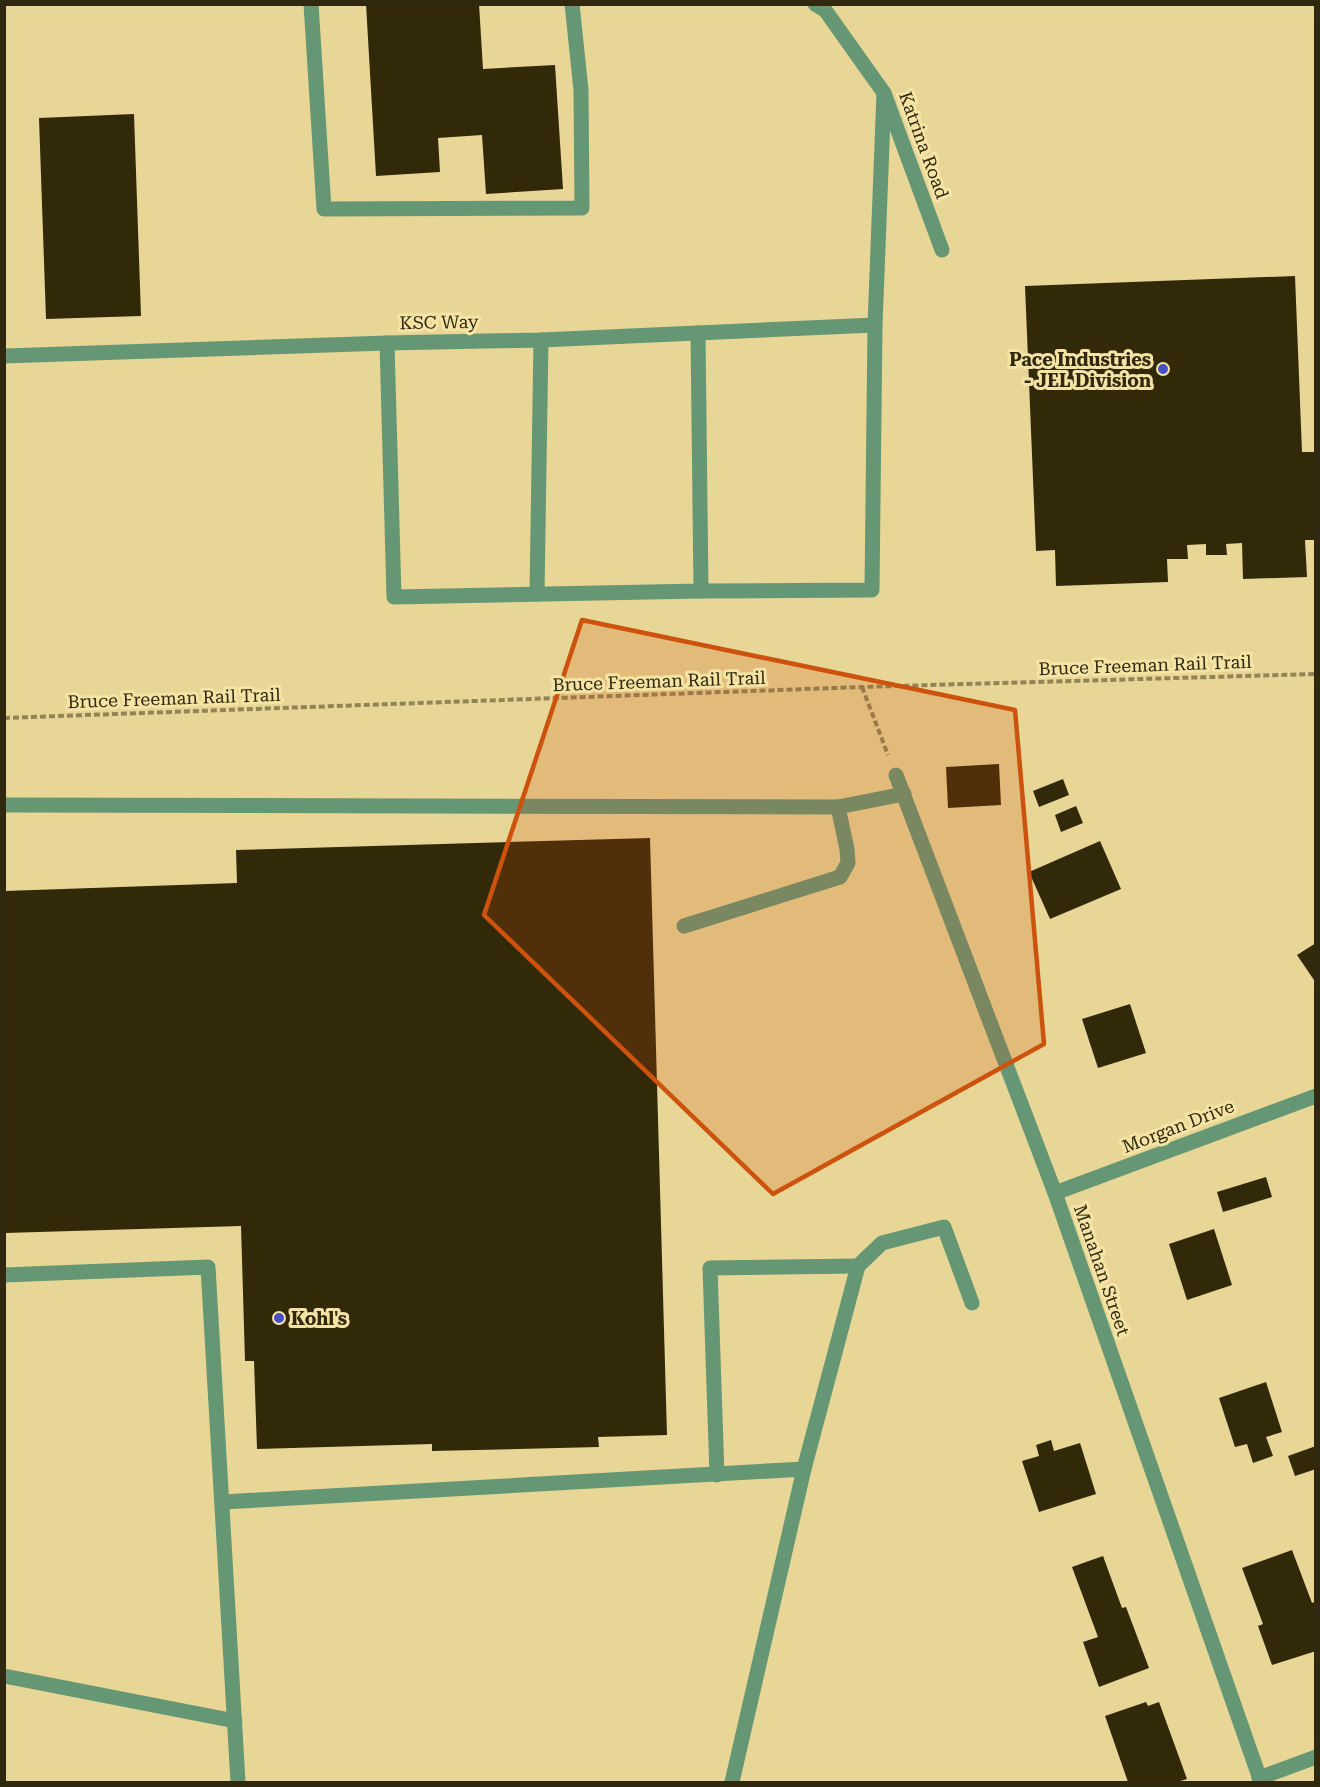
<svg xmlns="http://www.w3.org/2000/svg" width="1320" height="1787" font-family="'Roboto Serif',serif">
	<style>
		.building { fill: #322908 }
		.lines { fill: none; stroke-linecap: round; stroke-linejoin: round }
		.path { stroke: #918457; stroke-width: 4; stroke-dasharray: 6 3; stroke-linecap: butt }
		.service { stroke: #659775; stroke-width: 15 }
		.minor { stroke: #659775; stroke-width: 15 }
		.marked { fill: #cc520d; fill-opacity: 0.2; stroke: #cc520d; stroke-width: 4.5; stroke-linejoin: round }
		.poi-dot { fill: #4650c5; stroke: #f6e4a4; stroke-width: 2 }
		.labels { text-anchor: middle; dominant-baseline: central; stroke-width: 6; stroke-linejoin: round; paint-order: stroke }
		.street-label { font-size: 18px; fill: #302910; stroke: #f6e4a4 }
		.poi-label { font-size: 18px; font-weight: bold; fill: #302910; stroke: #f6e4a4; text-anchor: end }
	</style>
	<rect width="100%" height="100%" fill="#e8d697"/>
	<g class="building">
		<path d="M 366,4 L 479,4 L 483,69 L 555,65 L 563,189 L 486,194 L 482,135 L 438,138 L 440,172 L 376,176 Z"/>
		<path d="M 134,114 L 141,316 L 46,319 L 39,118 Z"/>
		<path d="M 1295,276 L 1302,452 L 1316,452 L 1316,540 L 1305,540 L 1307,577 L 1243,579 L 1242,543 L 1226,544 L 1227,555 L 1206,555 L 1206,544 L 1187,545 L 1188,559 L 1167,559 L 1168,582 L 1056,586 L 1055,550 L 1036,551 L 1025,286 Z"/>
		<path d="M 999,764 L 1001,805 L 948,808 L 946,767 Z"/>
		<path d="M 1063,779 L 1069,795 L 1039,807 L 1033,791 Z"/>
		<path d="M 1076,806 L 1083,823 L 1061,832 L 1055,815 Z"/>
		<path d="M 650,838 L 667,1435 L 598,1437 L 599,1447 L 432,1451 L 432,1444 L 257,1449 L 254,1361 L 245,1361 L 241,1226 L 5,1233 L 5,891 L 237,883 L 236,850 Z"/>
		<path d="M 1100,841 L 1121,889 L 1050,919 L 1029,872 Z"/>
		<path d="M 1316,943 L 1316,983 L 1297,955 Z"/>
		<path d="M 1130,1004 L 1146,1053 L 1098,1068 L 1082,1019 Z"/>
		<path d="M 1266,1177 L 1272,1197 L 1223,1212 L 1217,1192 Z"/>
		<path d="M 1214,1229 L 1232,1285 L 1187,1300 L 1169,1244 Z"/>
		<path d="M 1266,1382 L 1282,1432 L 1266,1437 L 1273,1456 L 1253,1463 L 1247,1444 L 1235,1447 L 1219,1398 Z"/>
		<path d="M 1051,1440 L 1054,1451 L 1080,1443 L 1096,1494 L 1039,1512 L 1022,1461 L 1039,1456 L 1036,1445 Z"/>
		<path d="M 1316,1446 L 1316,1469 L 1295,1476 L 1288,1456 Z"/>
		<path d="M 1292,1550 L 1312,1603 L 1316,1601 L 1316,1651 L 1272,1665 L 1258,1626 L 1263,1624 L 1242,1568 Z"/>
		<path d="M 1103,1556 L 1122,1608 L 1126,1607 L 1149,1668 L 1099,1687 L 1083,1642 L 1098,1637 L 1072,1567 Z"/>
		<path d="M 1146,1702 L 1148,1706 L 1159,1702 L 1187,1779 L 1177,1782 L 1128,1782 L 1105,1716 Z"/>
	</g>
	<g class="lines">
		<g class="path">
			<path d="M 862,687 L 888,755"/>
			<path d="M 4,718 L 862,687 L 1316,674"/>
		</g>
		<g class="service">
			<path d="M 311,4 L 324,209 L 582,208 L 581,90 L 572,4"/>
			<path d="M 387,343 L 394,597 L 701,591 L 698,333"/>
			<path d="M 701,591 L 872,590 L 875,325 L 884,93"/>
			<path d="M 537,594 L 541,340"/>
			<path d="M 4,805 L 838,807 L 904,794"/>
			<path d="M 684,926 L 840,877 L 848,863 L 847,849 L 838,807"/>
			<path d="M 4,1275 L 208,1267 L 238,1782"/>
			<path d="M 804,1469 L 858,1266 L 882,1243 L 944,1227 L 972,1303"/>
			<path d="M 717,1475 L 710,1268 L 858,1266"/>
			<path d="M 223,1502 L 804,1469 L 732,1782"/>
			<path d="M 4,1676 L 235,1721"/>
			<path d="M 1259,1778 L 1316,1757"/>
		</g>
		<g class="minor">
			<path d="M 815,4 L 825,10 L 884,93 L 942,250"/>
			<path d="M 4,356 L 387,343 L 541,340 L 875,325"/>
			<path d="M 896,775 L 1055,1193 L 1261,1782"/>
			<path d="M 1055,1193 L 1316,1096"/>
		</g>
	</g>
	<path class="marked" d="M 582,620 L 1015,710 L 1044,1044 L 773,1194 L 484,915 Z"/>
	<g class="poi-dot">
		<circle cx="1163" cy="369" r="6"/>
		<circle cx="279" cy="1318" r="6"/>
	</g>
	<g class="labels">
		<g class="street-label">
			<text transform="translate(924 145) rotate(70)">Katrina Road</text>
			<text transform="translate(439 322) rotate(-1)">KSC Way</text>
			<text transform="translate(1145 665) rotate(-2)">Bruce Freeman Rail Trail</text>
			<text transform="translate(659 681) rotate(-2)">Bruce Freeman Rail Trail</text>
			<text transform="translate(174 698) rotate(-2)">Bruce Freeman Rail Trail</text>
			<text transform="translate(1178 1126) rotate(-21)">Morgan Drive</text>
			<text transform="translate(1102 1270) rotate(71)">Manahan Street</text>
		</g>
		<g class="poi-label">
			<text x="1151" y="359">Pace Industries<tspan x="1151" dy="21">- JEL Division</tspan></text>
			<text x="291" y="1318" text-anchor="start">Kohl's</text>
		</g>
	</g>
	<rect width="1320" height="1787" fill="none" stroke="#302910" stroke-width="12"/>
</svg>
